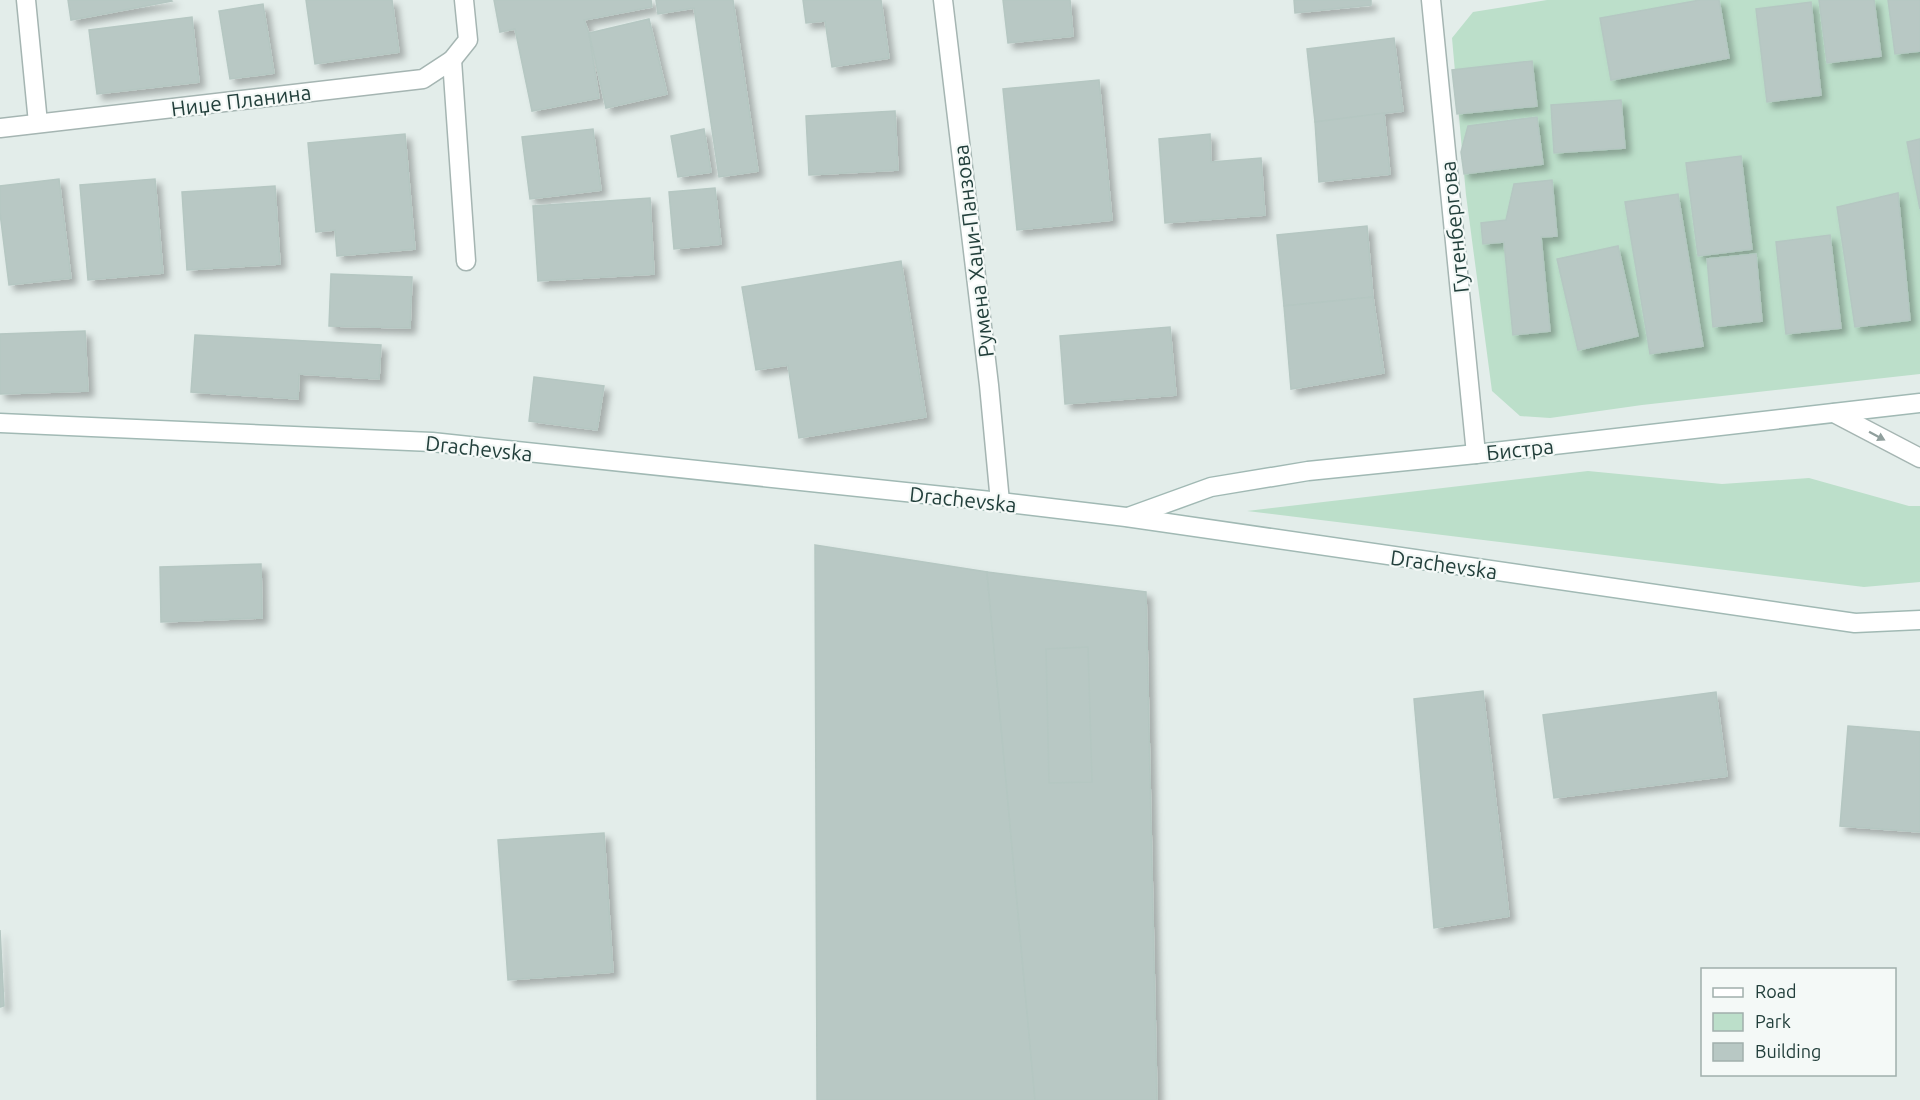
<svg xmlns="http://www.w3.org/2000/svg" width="1920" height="1100" font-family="Ubuntu,sans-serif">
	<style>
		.green { fill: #bcdfca }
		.building { fill: #b8c8c4; stroke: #b5c7c2; stroke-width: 1.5; filter: url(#shadow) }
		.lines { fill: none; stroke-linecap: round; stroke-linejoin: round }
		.lane-casing { stroke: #a5b5b2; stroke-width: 21 }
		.street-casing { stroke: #a5b5b2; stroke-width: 21 }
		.secondary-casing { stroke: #a1b9b4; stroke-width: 21 }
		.lane { stroke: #fff; stroke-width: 18 }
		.street { stroke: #fff; stroke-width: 18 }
		.secondary { stroke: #fff; stroke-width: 18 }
		.oneway { fill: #909f9d }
		.labels { text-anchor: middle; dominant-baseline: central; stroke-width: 4.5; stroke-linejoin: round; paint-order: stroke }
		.street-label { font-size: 21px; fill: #223f3b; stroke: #f4f9f7 }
	</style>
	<defs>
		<filter id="shadow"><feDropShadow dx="5.5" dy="5.5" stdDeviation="3" flood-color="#0004"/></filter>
	</defs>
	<rect width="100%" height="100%" fill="#e3edea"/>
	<g class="green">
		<path d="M 1547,0 L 1920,0 L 1920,374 L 1642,405 L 1550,418 L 1520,416 L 1492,391 L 1466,195 L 1452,38 L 1473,12 Z"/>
		<path d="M 1588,471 L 1722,484 L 1809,478 L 1909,506 L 1920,506 L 1920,582 L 1864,587 L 1247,511 Z"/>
	</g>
	<g class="building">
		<path d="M 68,0 L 171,0 L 172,1 L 71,20 Z"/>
		<path d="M 306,0 L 392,0 L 399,52 L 315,64 Z"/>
		<path d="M 494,0 L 651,0 L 652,7 L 584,20 L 589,33 L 599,98 L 532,111 L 515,29 L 500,32 Z"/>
		<path d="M 656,0 L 733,0 L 758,171 L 719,177 L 694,8 L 658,14 Z"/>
		<path d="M 803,0 L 881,0 L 889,58 L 832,67 L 825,21 L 806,23 Z"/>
		<path d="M 1003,0 L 1070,0 L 1073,36 L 1008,43 Z"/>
		<path d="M 1294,0 L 1371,0 L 1371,5 L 1295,13 Z"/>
		<path d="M 1700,0 L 1719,0 L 1729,58 L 1611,80 L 1600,18 Z"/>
		<path d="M 1819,0 L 1874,0 L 1881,56 L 1827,63 Z"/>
		<path d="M 1888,0 L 1920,0 L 1920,51 L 1895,54 Z"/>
		<path d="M 1811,2 L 1821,95 L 1767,102 L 1756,9 Z"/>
		<path d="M 263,4 L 274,73 L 230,79 L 219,11 Z"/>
		<path d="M 192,17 L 199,82 L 97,94 L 89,30 Z"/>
		<path d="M 649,19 L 667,94 L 606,108 L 589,33 Z"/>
		<path d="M 1394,38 L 1403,111 L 1315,122 L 1307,49 Z"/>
		<path d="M 1532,61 L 1537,106 L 1457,114 L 1452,70 Z"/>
		<path d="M 1099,80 L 1112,220 L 1017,230 L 1003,89 Z"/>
		<path d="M 1621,100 L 1625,148 L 1554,153 L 1551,105 Z"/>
		<path d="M 895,111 L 898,170 L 809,175 L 806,116 Z"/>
		<path d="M 1384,113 L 1390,174 L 1319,182 L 1315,122 Z"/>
		<path d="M 1537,117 L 1543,164 L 1464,174 L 1461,152 L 1468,126 Z"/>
		<path d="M 593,129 L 601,190 L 530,199 L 522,137 Z"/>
		<path d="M 704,129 L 711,172 L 678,177 L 671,136 Z"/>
		<path d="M 405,134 L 415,249 L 337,256 L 335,230 L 316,232 L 308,143 Z"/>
		<path d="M 1210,134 L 1211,162 L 1261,158 L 1265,215 L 1165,223 L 1159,139 Z"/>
		<path d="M 1920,139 L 1920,209 L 1907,142 Z"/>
		<path d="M 1741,156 L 1752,249 L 1698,256 L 1686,163 Z"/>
		<path d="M 59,179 L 71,278 L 9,285 L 0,213 L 0,186 Z"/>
		<path d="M 155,179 L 163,273 L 88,280 L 80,185 Z"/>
		<path d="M 1552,180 L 1557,236 L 1541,237 L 1550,331 L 1513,335 L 1504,242 L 1483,244 L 1481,223 L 1506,220 L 1514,184 Z"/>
		<path d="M 275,186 L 280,264 L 187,270 L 182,192 Z"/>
		<path d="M 715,188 L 721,244 L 674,249 L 669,192 Z"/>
		<path d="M 1898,193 L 1910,320 L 1855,327 L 1837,207 Z"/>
		<path d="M 1678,194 L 1703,346 L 1650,354 L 1625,202 Z"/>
		<path d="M 650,198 L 654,274 L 538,281 L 533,206 Z"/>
		<path d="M 1367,226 L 1373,297 L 1284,306 L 1277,235 Z"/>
		<path d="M 1830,235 L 1841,328 L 1786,334 L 1776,242 Z"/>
		<path d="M 1618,246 L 1638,336 L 1578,350 L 1557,259 Z"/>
		<path d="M 1756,254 L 1762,321 L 1713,327 L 1707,259 Z"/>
		<path d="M 901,261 L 926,417 L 799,438 L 788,365 L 756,370 L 742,287 Z"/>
		<path d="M 331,274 L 412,277 L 410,328 L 329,326 Z"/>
		<path d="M 1373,297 L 1384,373 L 1291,389 L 1284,306 Z"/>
		<path d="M 1170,327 L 1176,395 L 1065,404 L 1060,336 Z"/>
		<path d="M 85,331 L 88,391 L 0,394 L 0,334 Z"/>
		<path d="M 195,335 L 381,345 L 379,379 L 299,374 L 298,399 L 191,392 Z"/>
		<path d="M 534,377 L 604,386 L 597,430 L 529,421 Z"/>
		<path d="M 815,545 L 987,572 L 1035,1100 L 817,1100 Z"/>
		<path d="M 261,564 L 262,618 L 161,622 L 160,567 Z"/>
		<path d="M 987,572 L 1146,592 L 1157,1100 L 1035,1100 Z"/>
		<path d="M 1088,647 L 1092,782 L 1049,783 L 1046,649 Z"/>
		<path d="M 1483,691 L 1509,916 L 1434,928 L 1414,699 Z"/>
		<path d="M 1716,692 L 1727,776 L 1554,798 L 1543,715 Z"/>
		<path d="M 1848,726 L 1920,732 L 1920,832 L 1840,826 Z"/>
		<path d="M 604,833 L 613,972 L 508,980 L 498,840 Z"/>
		<path d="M 0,930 L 4,1006 L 0,1007 Z"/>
	</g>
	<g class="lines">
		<defs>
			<g id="lane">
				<path d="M 26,0 L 38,123"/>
				<path d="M 1431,0 L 1476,454"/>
				<path d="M 452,60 L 466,261"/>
				<path d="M 0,128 L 423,79 L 452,60 L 468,40 L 464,0"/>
				<path d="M 1834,413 L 1920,458"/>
			</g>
			<path id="street" d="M 943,0 L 989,385 L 1000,502"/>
			<g id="secondary">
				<path d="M 0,423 L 432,442 L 1000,502 L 1126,517 L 1855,623 L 1920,620"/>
				<path d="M 1128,517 L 1211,487 L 1308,471 L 1476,454 L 1920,403"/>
			</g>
		</defs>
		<use href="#lane" class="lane-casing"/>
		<use href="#street" class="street-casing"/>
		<use href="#secondary" class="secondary-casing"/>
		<use href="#lane" class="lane"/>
		<use href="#street" class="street"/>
		<use href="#secondary" class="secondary"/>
	</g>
	<defs><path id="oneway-solid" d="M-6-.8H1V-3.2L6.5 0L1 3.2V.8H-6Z" transform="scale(1.5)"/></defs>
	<use class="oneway" href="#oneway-solid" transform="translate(1877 436) rotate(28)"/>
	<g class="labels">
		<g class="street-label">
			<text transform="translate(241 100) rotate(-7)">Ниџе Планина</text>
			<text transform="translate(1454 227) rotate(-96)">Гутенбергова</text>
			<text transform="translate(973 251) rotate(-97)">Румена Хаџи-Панзова</text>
			<text transform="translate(479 448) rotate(6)">Drachevska</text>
			<text transform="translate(1520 449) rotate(-6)">Бистра</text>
			<text transform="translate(963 499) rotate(6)">Drachevska</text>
			<text transform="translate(1444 564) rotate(8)">Drachevska</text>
		</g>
	</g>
	<rect x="1701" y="968" width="195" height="108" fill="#f4f9f7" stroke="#a0afac" stroke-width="1.5"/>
	<rect x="1713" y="988" width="30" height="9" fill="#ffffff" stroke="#a0afac" stroke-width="1.5"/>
	<text x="1755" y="998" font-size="18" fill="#223f3b">Road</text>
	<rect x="1713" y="1013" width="30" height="18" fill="#bcdfca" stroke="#a0afac" stroke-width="1.5"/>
	<text x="1755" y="1028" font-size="18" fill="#223f3b">Park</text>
	<rect x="1713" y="1043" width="30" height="18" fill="#b8c8c4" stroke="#a0afac" stroke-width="1.5"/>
	<text x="1755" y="1058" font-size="18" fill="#223f3b">Building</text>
</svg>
